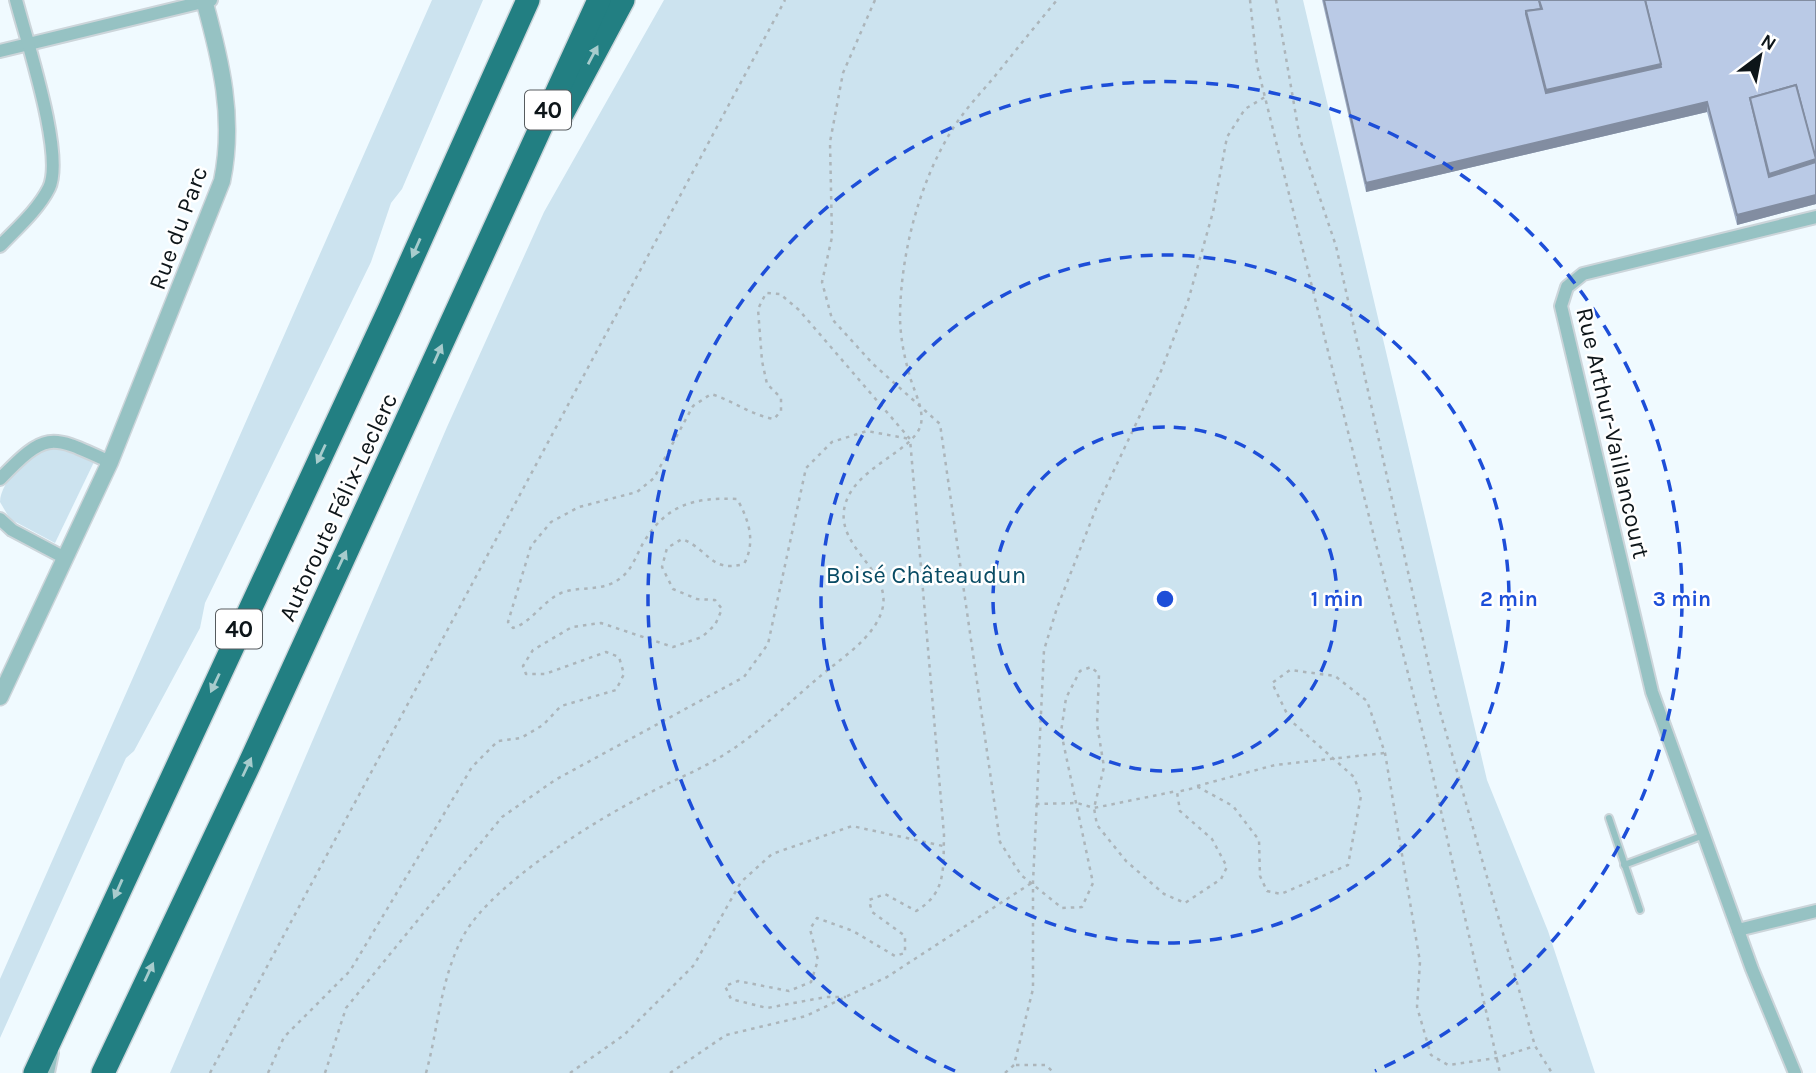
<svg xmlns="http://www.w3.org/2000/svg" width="1816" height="1073" font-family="Karla,sans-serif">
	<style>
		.green { fill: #cce3ef }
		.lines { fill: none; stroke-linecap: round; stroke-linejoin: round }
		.service-casing { stroke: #ccd5da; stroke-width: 10 }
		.minor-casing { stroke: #ccd5da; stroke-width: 16 }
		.tertiary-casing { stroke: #ccd5da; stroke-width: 19 }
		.motorway-casing { stroke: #ccd5da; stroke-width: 26 }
		.path { stroke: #acb5ba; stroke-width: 2.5; stroke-dasharray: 3.5 5; stroke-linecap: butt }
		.service { stroke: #96c2c3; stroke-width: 6 }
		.minor { stroke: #96c2c3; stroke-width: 12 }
		.tertiary { stroke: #96c2c3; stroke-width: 16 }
		.motorway { stroke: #227f82; stroke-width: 23 }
		.wall { fill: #a0aec6 }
		.shaded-wall { fill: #828da1 }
		.building { fill: #bacae6; stroke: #828da1; stroke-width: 2; fill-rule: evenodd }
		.oneway { fill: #a7cccd }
		.ring { fill: none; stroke: #1d4ed8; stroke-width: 3.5; stroke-dasharray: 12 9 }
		.labels { text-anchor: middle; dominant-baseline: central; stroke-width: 5; stroke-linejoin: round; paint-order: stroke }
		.shield { fill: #fff; stroke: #565b5e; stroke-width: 2 }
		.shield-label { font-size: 23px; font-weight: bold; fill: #0d1519 }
		.street-label { font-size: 24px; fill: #0d1519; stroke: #fff }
		.park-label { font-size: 24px; fill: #084b64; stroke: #fff }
		.centre { fill: #1d4ed8; stroke: #fff; stroke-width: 3.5 }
		.ring-label { font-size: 21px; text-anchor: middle; font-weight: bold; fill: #1d4ed8; stroke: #fff; stroke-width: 5; stroke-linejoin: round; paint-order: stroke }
	</style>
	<rect width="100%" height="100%" fill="#f0faff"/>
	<g class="green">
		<path d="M 432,0 L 483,0 L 402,189 L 391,203 L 371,262 L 205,603 L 200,628 L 134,751 L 126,758 L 0,1038 L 0,979 Z"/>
		<path d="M 664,0 L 1303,0 L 1487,780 L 1548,931 L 1595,1073 L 170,1073 L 447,427 L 544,212 Z"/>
		<path d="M 49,448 L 60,449 L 94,462 L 55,543 L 10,519 L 0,502 C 0,481 30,454 49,448 Z"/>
	</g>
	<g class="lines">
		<defs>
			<g id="service">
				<path d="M 1609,818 L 1640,910"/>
				<path d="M 1624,865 L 1704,835"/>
				<path d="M 51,1073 L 55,1053"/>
			</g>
			<g id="minor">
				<path d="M 0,51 L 211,0"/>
				<path d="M 0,246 C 17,228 38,210 49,188 C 65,155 26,39 16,0"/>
				<path d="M 0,479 C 47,430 51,435 110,462"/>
				<path d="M 0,519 L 12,530 L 65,558"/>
				<path d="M 1738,930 L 1816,911"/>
				<path d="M 1795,1073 L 1752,969 L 1652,692 L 1561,306 L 1567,287 L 1583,274 L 1816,217"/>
			</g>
			<path id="tertiary" d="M 0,697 L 110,462 L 222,181 C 235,118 221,61 204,0"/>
			<g id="motorway">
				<path d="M 561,116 L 623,0"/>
				<path d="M 35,1073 L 389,310 L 528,0"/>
				<path d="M 103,1073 L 248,767 L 599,0"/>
			</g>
		</defs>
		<use href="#service" class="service-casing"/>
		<use href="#minor" class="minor-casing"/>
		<use href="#tertiary" class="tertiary-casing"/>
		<use href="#motorway" class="motorway-casing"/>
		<g class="path">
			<path d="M 875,0 L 843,73 L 830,142 L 832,237 L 822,282 L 832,319 L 873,364 L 940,424 L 1000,842 L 1021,875 L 1062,908 L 1082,907 L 1093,883 L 1061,732 L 1066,698 L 1080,671 L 1091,667 L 1099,674 L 1097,724 L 1104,767 L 1094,808 L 1097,825 L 1126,861 L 1164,894 L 1185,903 L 1221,879 L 1227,867 L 1212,839 L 1180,811 L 1177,792 L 1198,787 L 1233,806 L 1259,840 L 1260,876 L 1267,891 L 1281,894 L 1348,865 L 1361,796 L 1354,777 L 1290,720 L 1272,683 L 1290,670 L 1335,676 L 1367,701 L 1385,753 L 1420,962 L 1417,1007 L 1431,1055 L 1448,1065 L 1497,1058 L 1535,1046"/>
			<path d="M 1250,0 L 1257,65 L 1429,758 L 1500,1073"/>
			<path d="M 1276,0 L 1300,139 L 1336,246 L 1435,694 L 1535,1046 L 1552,1073"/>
			<path d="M 1197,786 L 1275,765 L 1385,753"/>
			<path d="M 1036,804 L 1077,803 L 1094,808 L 1177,791"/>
			<path d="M 1016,1065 L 1046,1065 L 1054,1073"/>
			<path d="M 210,1073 L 785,0"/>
			<path d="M 268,1073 L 284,1037 L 350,971 L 472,767 L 498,741 L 521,738 L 543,725 L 561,706 L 616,690 L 624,674 L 619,657 L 606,652 L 545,674 L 526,674 L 523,666 L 533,650 L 572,627 L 601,623 L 673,647 L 702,637 L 715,625 L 722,609 L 715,600 L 697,599 L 673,589 L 662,567 L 667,548 L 682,539 C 710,550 710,573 744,564 C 756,542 749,520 737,499 C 693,497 665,505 642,545 C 637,555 631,570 622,577 C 603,593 582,585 561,593 C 543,601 531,623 513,628 L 508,622 L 531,546 L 551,522 L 579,507 L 637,492 L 654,478 L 693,406 L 711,394 C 734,401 751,415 774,419 L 781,411 L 781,398 L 767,384 L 762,361 L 758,309 L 766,293 L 780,294 L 799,310 L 910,439 L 944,835 C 943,868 947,893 916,911 L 885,894 L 869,900 L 872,912 L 905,936 L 905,953 L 895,956 L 853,931 L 817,918 L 810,929 L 818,960 L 811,982 L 789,991 L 738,981 L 725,986 L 731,999 L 767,1008 L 826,997 L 846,997"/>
			<path d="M 325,1073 L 346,1008 L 502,817 L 555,780 L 744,677 L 768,644 L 806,468 L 832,442 L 867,431 L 910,439"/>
			<path d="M 426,1073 C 439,1026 440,977 465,933 C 495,882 597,819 651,792 C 676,779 702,769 725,754 C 758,734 787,704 817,679 C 836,662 864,645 877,622 C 904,575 838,554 844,510 C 850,468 915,452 921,424 C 924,409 914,391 910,377 C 904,356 900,336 900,315 C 901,253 919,183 952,130 C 964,110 981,93 995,76 C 1016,50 1036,25 1057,0"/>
			<path d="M 570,1073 L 624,1035 L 694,965 L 741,882 L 772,854 L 852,826 L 943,846"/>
			<path d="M 670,1073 L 726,1035 L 806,1016 L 887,977 L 1033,882"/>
			<path d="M 1005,1073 L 1014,1065 L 1033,989 L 1033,882 L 1044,650 L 1057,608 L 1097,506 L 1161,371 L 1188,301 L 1213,212 L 1227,137 L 1245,109 L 1265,97"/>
		</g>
		<use href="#service" class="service"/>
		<use href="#minor" class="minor"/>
		<use href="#tertiary" class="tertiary"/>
		<use href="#motorway" class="motorway"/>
	</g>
	<path class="wall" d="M 1322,0 L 1816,0 L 1816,204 L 1737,225 L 1707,112 L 1366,192 Z"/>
	<g class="shaded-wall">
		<path d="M 1661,64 L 1661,77 L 1546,103 L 1546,90 Z"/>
		<path d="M 1707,102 L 1707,112 L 1366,192 L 1366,183 Z"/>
		<path d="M 1816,159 L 1816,172 L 1769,187 L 1769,174 Z"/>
		<path d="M 1816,195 L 1816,204 L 1737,225 L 1737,215 Z"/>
	</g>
	<g class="building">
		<path d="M 1324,0 L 1539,0 L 1541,9 L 1526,11 L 1526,14 L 1546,93 L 1661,67 L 1645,0 L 1816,0 L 1816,195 L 1737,215 L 1707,102 L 1366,183 ZM 1796,85 L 1816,162 L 1769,177 L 1750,98 Z"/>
		<path d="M 1539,0 L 1645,0 L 1661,64 L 1546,90 L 1526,11 L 1542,9 Z"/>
		<path d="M 1796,85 L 1816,159 L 1769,174 L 1750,98 Z"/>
	</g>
	<defs><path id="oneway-solid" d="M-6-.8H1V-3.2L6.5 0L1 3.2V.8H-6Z" transform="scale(1.75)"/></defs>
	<g class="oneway">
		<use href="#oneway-solid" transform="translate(593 55) rotate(-62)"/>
		<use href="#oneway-solid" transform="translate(416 248) rotate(114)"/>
		<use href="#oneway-solid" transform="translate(438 354) rotate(-66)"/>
		<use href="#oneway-solid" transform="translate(321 454) rotate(115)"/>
		<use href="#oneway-solid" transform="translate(342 560) rotate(-65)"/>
		<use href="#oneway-solid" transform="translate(215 683) rotate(115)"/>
		<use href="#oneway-solid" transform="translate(247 767) rotate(-65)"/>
		<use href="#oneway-solid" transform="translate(118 889) rotate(114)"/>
		<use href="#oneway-solid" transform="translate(149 972) rotate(-65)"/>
	</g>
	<g class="ring">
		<circle cx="1165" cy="599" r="172"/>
		<circle cx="1165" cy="599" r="344"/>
		<path d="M955 1071A517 517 0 1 1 1375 1071"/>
	</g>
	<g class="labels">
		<g class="shield">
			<rect x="525" y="90.5" width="46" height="39" rx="5"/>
			<rect x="216" y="609.5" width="46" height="39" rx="5"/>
		</g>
		<g class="shield-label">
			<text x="548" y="110">40</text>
			<text x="239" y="629">40</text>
		</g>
		<g class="street-label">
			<text transform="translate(178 228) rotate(-70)">Rue du Parc</text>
			<text transform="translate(1613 433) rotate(77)">Rue Arthur-Vaillancourt</text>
			<text transform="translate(338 507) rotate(-65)">Autoroute Félix-Leclerc</text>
		</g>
		<g class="park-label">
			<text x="926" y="575">Boisé Châteaudun</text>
		</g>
	</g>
	<circle cx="1165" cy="599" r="10" class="centre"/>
	<g class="ring-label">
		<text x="1337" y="606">1 min</text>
		<text x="1509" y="606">2 min</text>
		<text x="1682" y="606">3 min</text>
	</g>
	<g transform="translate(1760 56) rotate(32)" stroke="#ffffff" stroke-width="5" paint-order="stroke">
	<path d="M0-5L12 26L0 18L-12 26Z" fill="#0d1519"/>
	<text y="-10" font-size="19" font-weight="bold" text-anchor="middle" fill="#0d1519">N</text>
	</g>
</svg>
